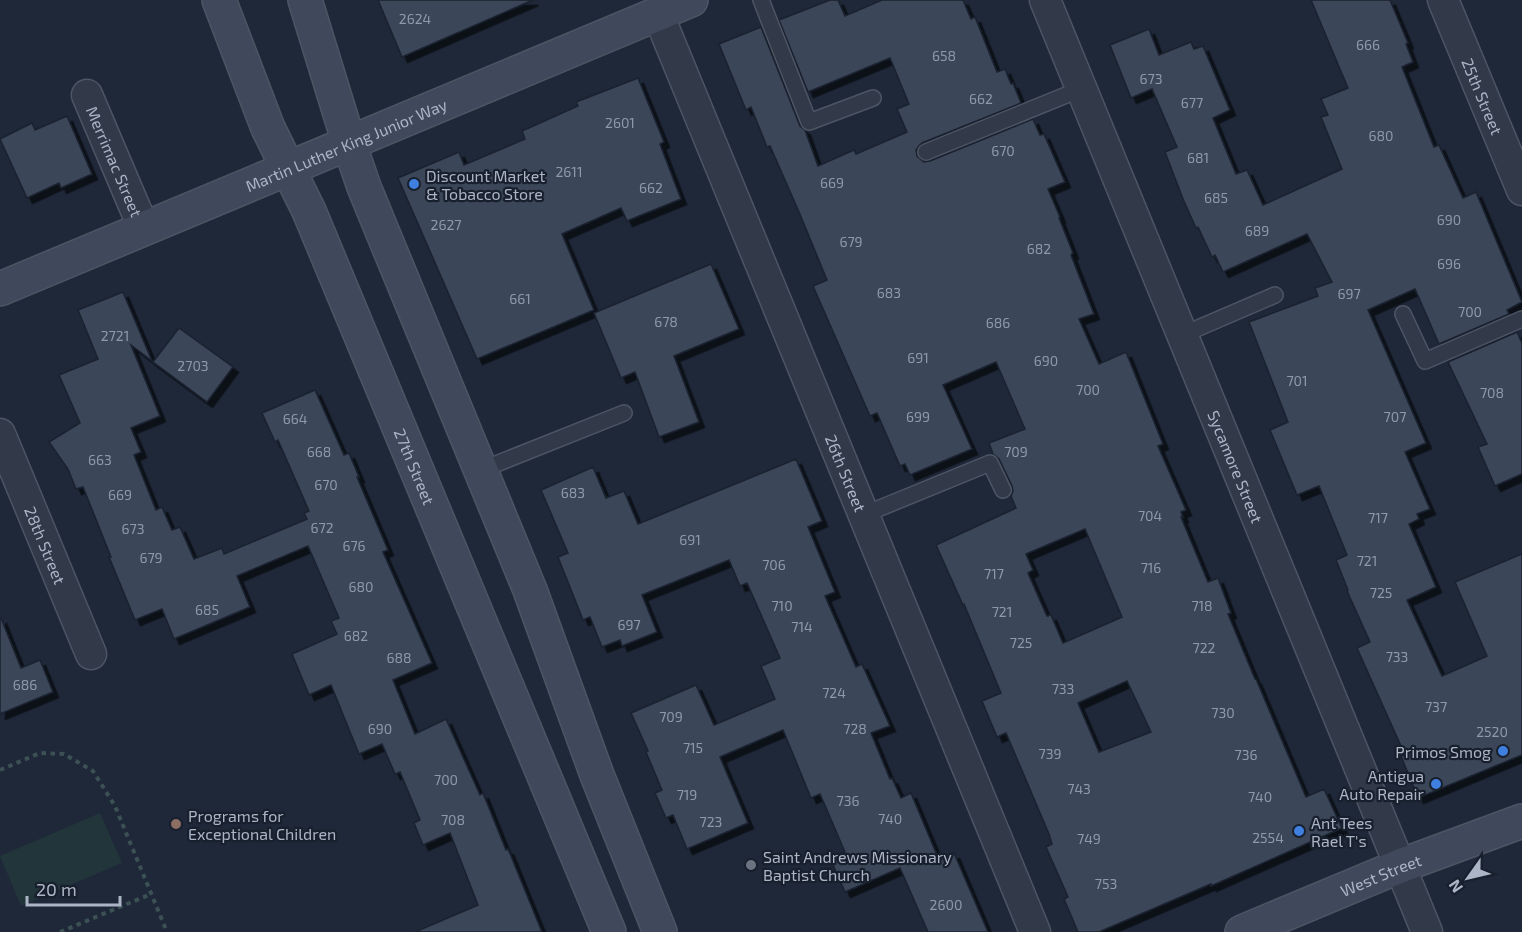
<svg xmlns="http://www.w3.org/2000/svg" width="1522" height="932" font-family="'Exo 2',sans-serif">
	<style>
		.green { fill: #21353a }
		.building { fill: #3a4659; stroke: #1a212f; stroke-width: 1.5; fill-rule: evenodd; filter: url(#shadow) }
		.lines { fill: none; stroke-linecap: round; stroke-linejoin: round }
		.lane-casing { stroke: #4d5564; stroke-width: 18 }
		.street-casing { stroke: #4d5564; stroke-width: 33 }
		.secondary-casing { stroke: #4d5564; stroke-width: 36 }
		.path { stroke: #3b5154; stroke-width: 4; stroke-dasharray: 4.5 4.5; stroke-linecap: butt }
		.lane { stroke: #323a49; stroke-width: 15 }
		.street { stroke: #323a49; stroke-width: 30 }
		.secondary { stroke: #40495c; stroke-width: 33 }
		.shop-dot { fill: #3f7fe0; stroke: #18202d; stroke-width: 2 }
		.education-dot { fill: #8d6e63; stroke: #18202d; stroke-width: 2 }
		.worship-dot { fill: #6b7280; stroke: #18202d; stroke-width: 2 }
		.labels { text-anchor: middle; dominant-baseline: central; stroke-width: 4.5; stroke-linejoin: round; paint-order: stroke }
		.number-label { font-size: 14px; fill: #9099ab }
		.street-label { font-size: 16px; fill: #acb5c6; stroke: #18202d }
		.poi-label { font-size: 16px; fill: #acb5c6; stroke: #18202d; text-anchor: start }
	</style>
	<defs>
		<filter id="shadow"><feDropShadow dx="5.5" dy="5.5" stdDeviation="0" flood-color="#0009"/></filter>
	</defs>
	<rect width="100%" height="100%" fill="#1f2839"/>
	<path class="green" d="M 100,813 L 122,863 L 21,906 L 0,856 Z"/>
	<g class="building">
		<path d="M 378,0 L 533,0 L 402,57 Z"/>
		<path d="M 830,0 L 838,0 L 845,16 L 882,0 L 963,0 L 971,19 L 975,17 L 997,72 L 1005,69 L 1011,84 L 1013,83 L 1021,103 L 922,143 L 919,146 L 916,150 L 917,156 L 924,162 L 930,161 L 1033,119 L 1040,135 L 1044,134 L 1065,182 L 1048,189 L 1060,217 L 1059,218 L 1073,253 L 1071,255 L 1094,314 L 1079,319 L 1099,364 L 1126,352 L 1163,444 L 1158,446 L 1186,510 L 1181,512 L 1183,517 L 1181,517 L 1208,582 L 1218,578 L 1231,613 L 1228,614 L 1255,679 L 1256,679 L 1306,797 L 1324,789 L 1342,828 L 1211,886 L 1211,884 L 1099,932 L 1078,932 L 1064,899 L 1068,897 L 1046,847 L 1052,844 L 1049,834 L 1006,733 L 997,737 L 982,701 L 1001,693 L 964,604 L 963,605 L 936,545 L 1016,508 L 1011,496 L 1013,491 L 1012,486 L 999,459 L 993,454 L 989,443 L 1025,429 L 996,362 L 943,385 L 972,449 L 910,475 L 905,464 L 900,466 L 877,413 L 870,416 L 813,286 L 827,280 L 799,212 L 770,146 L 767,147 L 751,107 L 746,110 L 719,44 L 761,27 L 800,126 L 805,130 L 818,166 L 854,150 L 856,154 L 907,132 L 897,109 L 909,104 L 890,58 L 808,92 L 779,20 ZM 1085,529 L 1122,617 L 1063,643 L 1051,615 L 1047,616 L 1028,573 L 1033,570 L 1026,554 ZM 1127,681 L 1151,732 L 1099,752 L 1078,703 Z"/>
		<path d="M 1311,0 L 1390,0 L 1408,43 L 1406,44 L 1413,62 L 1402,67 L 1434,147 L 1439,145 L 1463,198 L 1476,192 L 1522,302 L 1507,310 L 1509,314 L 1439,344 L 1415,289 L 1368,310 L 1426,443 L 1405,452 L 1430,509 L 1417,514 L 1419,519 L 1409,524 L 1436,587 L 1407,600 L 1442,676 L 1487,656 L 1455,582 L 1522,554 L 1522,755 L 1418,798 L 1401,756 L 1405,755 L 1357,648 L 1370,642 L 1347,591 L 1348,590 L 1336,560 L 1347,555 L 1319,486 L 1297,495 L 1270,430 L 1288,422 L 1249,322 L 1318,296 L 1315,288 L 1332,282 L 1307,234 L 1223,272 L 1215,255 L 1212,257 L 1198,227 L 1196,228 L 1183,199 L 1165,152 L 1177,147 L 1152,89 L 1131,98 L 1110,45 L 1149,29 L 1159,55 L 1191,42 L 1194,49 L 1203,46 L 1230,110 L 1213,118 L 1236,174 L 1247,170 L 1263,205 L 1342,169 L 1321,117 L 1328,115 L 1321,99 L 1348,88 Z"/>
		<path d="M 638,78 L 664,142 L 660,144 L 681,199 L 627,221 L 621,208 L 562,234 L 594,310 L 477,359 L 398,178 L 459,152 L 464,165 L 525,139 L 522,131 L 578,106 L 576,102 Z"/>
		<path d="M 67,116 L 92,174 L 61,188 L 59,183 L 27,198 L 0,139 L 32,123 L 35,130 Z"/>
		<path d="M 711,264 L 739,329 L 674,356 L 699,422 L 659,437 L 635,372 L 621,378 L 594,313 Z"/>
		<path d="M 123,292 L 152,361 L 131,345 L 160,416 L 131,428 L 141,452 L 134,455 L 156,510 L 162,507 L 172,530 L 180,527 L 194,559 L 222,548 L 224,554 L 307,519 L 304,513 L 309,511 L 278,440 L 275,442 L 262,413 L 315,390 L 344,455 L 349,453 L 359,477 L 357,477 L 388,550 L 383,552 L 432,663 L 393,680 L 415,734 L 446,719 L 480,795 L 483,793 L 506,850 L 508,849 L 511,856 L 542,932 L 415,932 L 478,905 L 450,833 L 423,845 L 414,823 L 420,820 L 400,772 L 395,774 L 382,744 L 359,754 L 331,685 L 309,695 L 292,654 L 337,634 L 331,621 L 339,618 L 308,546 L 237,576 L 250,607 L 174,639 L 162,609 L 135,620 L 109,557 L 111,557 L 83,487 L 76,489 L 68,469 L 49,442 L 80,423 L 59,375 L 98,359 L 78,310 Z"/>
		<path d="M 179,328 L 233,367 L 207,402 L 153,362 Z"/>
		<path d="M 1517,332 L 1522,343 L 1522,474 L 1495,486 L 1478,447 L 1487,444 L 1448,362 Z"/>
		<path d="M 796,459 L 822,521 L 808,527 L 835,592 L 825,596 L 856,667 L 862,664 L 890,726 L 871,733 L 890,779 L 892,778 L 901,798 L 911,793 L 939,860 L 954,853 L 988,932 L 928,932 L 900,868 L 845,892 L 830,858 L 845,852 L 820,794 L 811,798 L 783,730 L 720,757 L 748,823 L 687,849 L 673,815 L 666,818 L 655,793 L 662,790 L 646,752 L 648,751 L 631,713 L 696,685 L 714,725 L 775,699 L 761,666 L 780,658 L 747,583 L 740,586 L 729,560 L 642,595 L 657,632 L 622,646 L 620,640 L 602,647 L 590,617 L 583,620 L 558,557 L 568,553 L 541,490 L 593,467 L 606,498 L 624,491 L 638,524 Z"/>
		<path d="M 1,618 L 21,668 L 40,660 L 53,692 L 0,714 L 0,619 Z"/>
	</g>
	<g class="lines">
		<defs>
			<g id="lane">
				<path d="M 761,0 L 809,122 L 873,98"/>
				<path d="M 926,152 L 1081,89"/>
				<path d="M 1403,314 L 1425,361 L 1522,319"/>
				<path d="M 1182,335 L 1275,295"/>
				<path d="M 481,470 L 624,413"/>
				<path d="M 863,515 L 990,463 L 1003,490"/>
			</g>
			<g id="street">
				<path id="s1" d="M 1045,0 L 1427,932"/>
				<path id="s2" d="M 1443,0 L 1522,190"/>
				<path id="s3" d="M 658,14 L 1035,932"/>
				<path id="s4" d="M 87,95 L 144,229"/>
				<path id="s5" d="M 0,434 L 91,654"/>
			</g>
			<g id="secondary">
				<path id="s6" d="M 219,0 L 268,128 L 309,211 L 609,932"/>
				<path d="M 305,0 L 349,143 L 364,187 L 530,590 L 597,775 L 660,932"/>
				<path id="s7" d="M 0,289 L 691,0"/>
				<path id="s8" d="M 1242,932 L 1400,866 L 1522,821"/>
			</g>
		</defs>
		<use href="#lane" class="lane-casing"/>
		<use href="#street" class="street-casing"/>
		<use href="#secondary" class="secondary-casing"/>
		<g class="path">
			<path d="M 0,770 L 40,753 L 64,754 L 93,771 L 115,806 L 167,932"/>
			<path d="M 60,932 L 151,894"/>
		</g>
		<use href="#lane" class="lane"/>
		<use href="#street" class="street"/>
		<use href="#secondary" class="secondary"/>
	</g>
	<g class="shop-dot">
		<circle cx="414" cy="184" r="6"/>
		<circle cx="1503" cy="751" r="6"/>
		<circle cx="1436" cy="784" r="6"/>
		<circle cx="1299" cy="831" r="6"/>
	</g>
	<circle class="education-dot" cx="176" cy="824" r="6"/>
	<circle class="worship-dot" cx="751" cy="865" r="6"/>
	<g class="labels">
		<g class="number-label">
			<text x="415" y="18">2624</text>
			<text x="1368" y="44">666</text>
			<text x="944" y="55">658</text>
			<text x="1151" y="78">673</text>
			<text x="981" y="98">662</text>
			<text x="1192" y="102">677</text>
			<text x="620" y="122">2601</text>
			<text x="1381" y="135">680</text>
			<text x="1003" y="150">670</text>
			<text x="1198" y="157">681</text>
			<text x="569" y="171">2611</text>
			<text x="832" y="182">669</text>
			<text x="651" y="187">662</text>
			<text x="1216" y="197">685</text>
			<text x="1449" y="219">690</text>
			<text x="446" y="224">2627</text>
			<text x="1257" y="230">689</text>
			<text x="851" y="241">679</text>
			<text x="1039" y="248">682</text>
			<text x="1449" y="263">696</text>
			<text x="889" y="292">683</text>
			<text x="1349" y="293">697</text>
			<text x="520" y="298">661</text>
			<text x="1470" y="311">700</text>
			<text x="666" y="321">678</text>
			<text x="998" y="322">686</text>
			<text x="115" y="335">2721</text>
			<text x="918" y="357">691</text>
			<text x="1046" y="360">690</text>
			<text x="193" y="365">2703</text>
			<text x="1297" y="380">701</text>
			<text x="1088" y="389">700</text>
			<text x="1492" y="392">708</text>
			<text x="918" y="416">699</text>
			<text x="1395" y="416">707</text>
			<text x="295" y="418">664</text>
			<text x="319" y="451">668</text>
			<text x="1016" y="451">709</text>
			<text x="100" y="459">663</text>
			<text x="326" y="484">670</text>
			<text x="573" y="492">683</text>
			<text x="120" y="494">669</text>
			<text x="1150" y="515">704</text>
			<text x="1378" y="517">717</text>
			<text x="322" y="527">672</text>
			<text x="133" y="528">673</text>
			<text x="690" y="539">691</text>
			<text x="354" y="545">676</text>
			<text x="151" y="557">679</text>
			<text x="1367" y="560">721</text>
			<text x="774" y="564">706</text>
			<text x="1151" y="567">716</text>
			<text x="994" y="573">717</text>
			<text x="361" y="586">680</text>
			<text x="1381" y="592">725</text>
			<text x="782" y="605">710</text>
			<text x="1202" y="605">718</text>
			<text x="207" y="609">685</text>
			<text x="1002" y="611">721</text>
			<text x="629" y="624">697</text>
			<text x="802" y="626">714</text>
			<text x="356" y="635">682</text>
			<text x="1021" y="642">725</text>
			<text x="1204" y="647">722</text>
			<text x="1397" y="656">733</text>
			<text x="399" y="657">688</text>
			<text x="25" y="684">686</text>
			<text x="1063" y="688">733</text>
			<text x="834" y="692">724</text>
			<text x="1436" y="706">737</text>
			<text x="1223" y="712">730</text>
			<text x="671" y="716">709</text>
			<text x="380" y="728">690</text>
			<text x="855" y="728">728</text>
			<text x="1492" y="731">2520</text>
			<text x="693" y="747">715</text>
			<text x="1050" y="753">739</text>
			<text x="1246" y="754">736</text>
			<text x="446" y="779">700</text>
			<text x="1079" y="788">743</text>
			<text x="687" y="794">719</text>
			<text x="1260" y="796">740</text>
			<text x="848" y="800">736</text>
			<text x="890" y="818">740</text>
			<text x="453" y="819">708</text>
			<text x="711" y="821">723</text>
			<text x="1268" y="837">2554</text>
			<text x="1089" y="838">749</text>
			<text x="1106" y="883">753</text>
			<text x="946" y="904">2600</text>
		</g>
		<g class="street-label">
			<text stroke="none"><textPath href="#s2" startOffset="104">25th Street</textPath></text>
			<text stroke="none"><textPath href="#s7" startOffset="375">Martin Luther King Junior Way</textPath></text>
			<text stroke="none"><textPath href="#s4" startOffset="72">Merrimac Street</textPath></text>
			<text stroke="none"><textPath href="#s6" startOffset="506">27th Street</textPath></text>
			<text stroke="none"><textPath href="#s1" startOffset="504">Sycamore Street</textPath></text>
			<text stroke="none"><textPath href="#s3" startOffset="496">26th Street</textPath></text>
			<text stroke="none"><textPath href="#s5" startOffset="120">28th Street</textPath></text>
			<text stroke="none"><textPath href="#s8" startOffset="150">West Street</textPath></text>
		</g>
		<g class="poi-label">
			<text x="426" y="175">Discount Market<tspan x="426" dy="18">&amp; Tobacco Store</tspan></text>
			<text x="1491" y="751" text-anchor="end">Primos Smog</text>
			<text x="1424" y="775" text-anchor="end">Antigua<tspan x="1424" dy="18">Auto Repair</tspan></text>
			<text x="188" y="815">Programs for<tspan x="188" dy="18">Exceptional Children</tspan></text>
			<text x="1311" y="822">Ant Tees<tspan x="1311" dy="18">Rael T's</tspan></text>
			<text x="763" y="856">Saint Andrews Missionary<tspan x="763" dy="18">Baptist Church</tspan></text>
		</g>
	</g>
	<g transform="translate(1468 878) rotate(236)" stroke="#18202d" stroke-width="4.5" paint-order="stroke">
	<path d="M0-4.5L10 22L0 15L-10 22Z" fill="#acb5c6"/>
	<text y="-9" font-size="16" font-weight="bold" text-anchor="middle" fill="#acb5c6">N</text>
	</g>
	<path d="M27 896v9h93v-9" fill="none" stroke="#acb5c6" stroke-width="3"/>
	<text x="36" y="896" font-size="18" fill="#acb5c6" stroke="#18202d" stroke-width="4.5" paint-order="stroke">20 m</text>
</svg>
